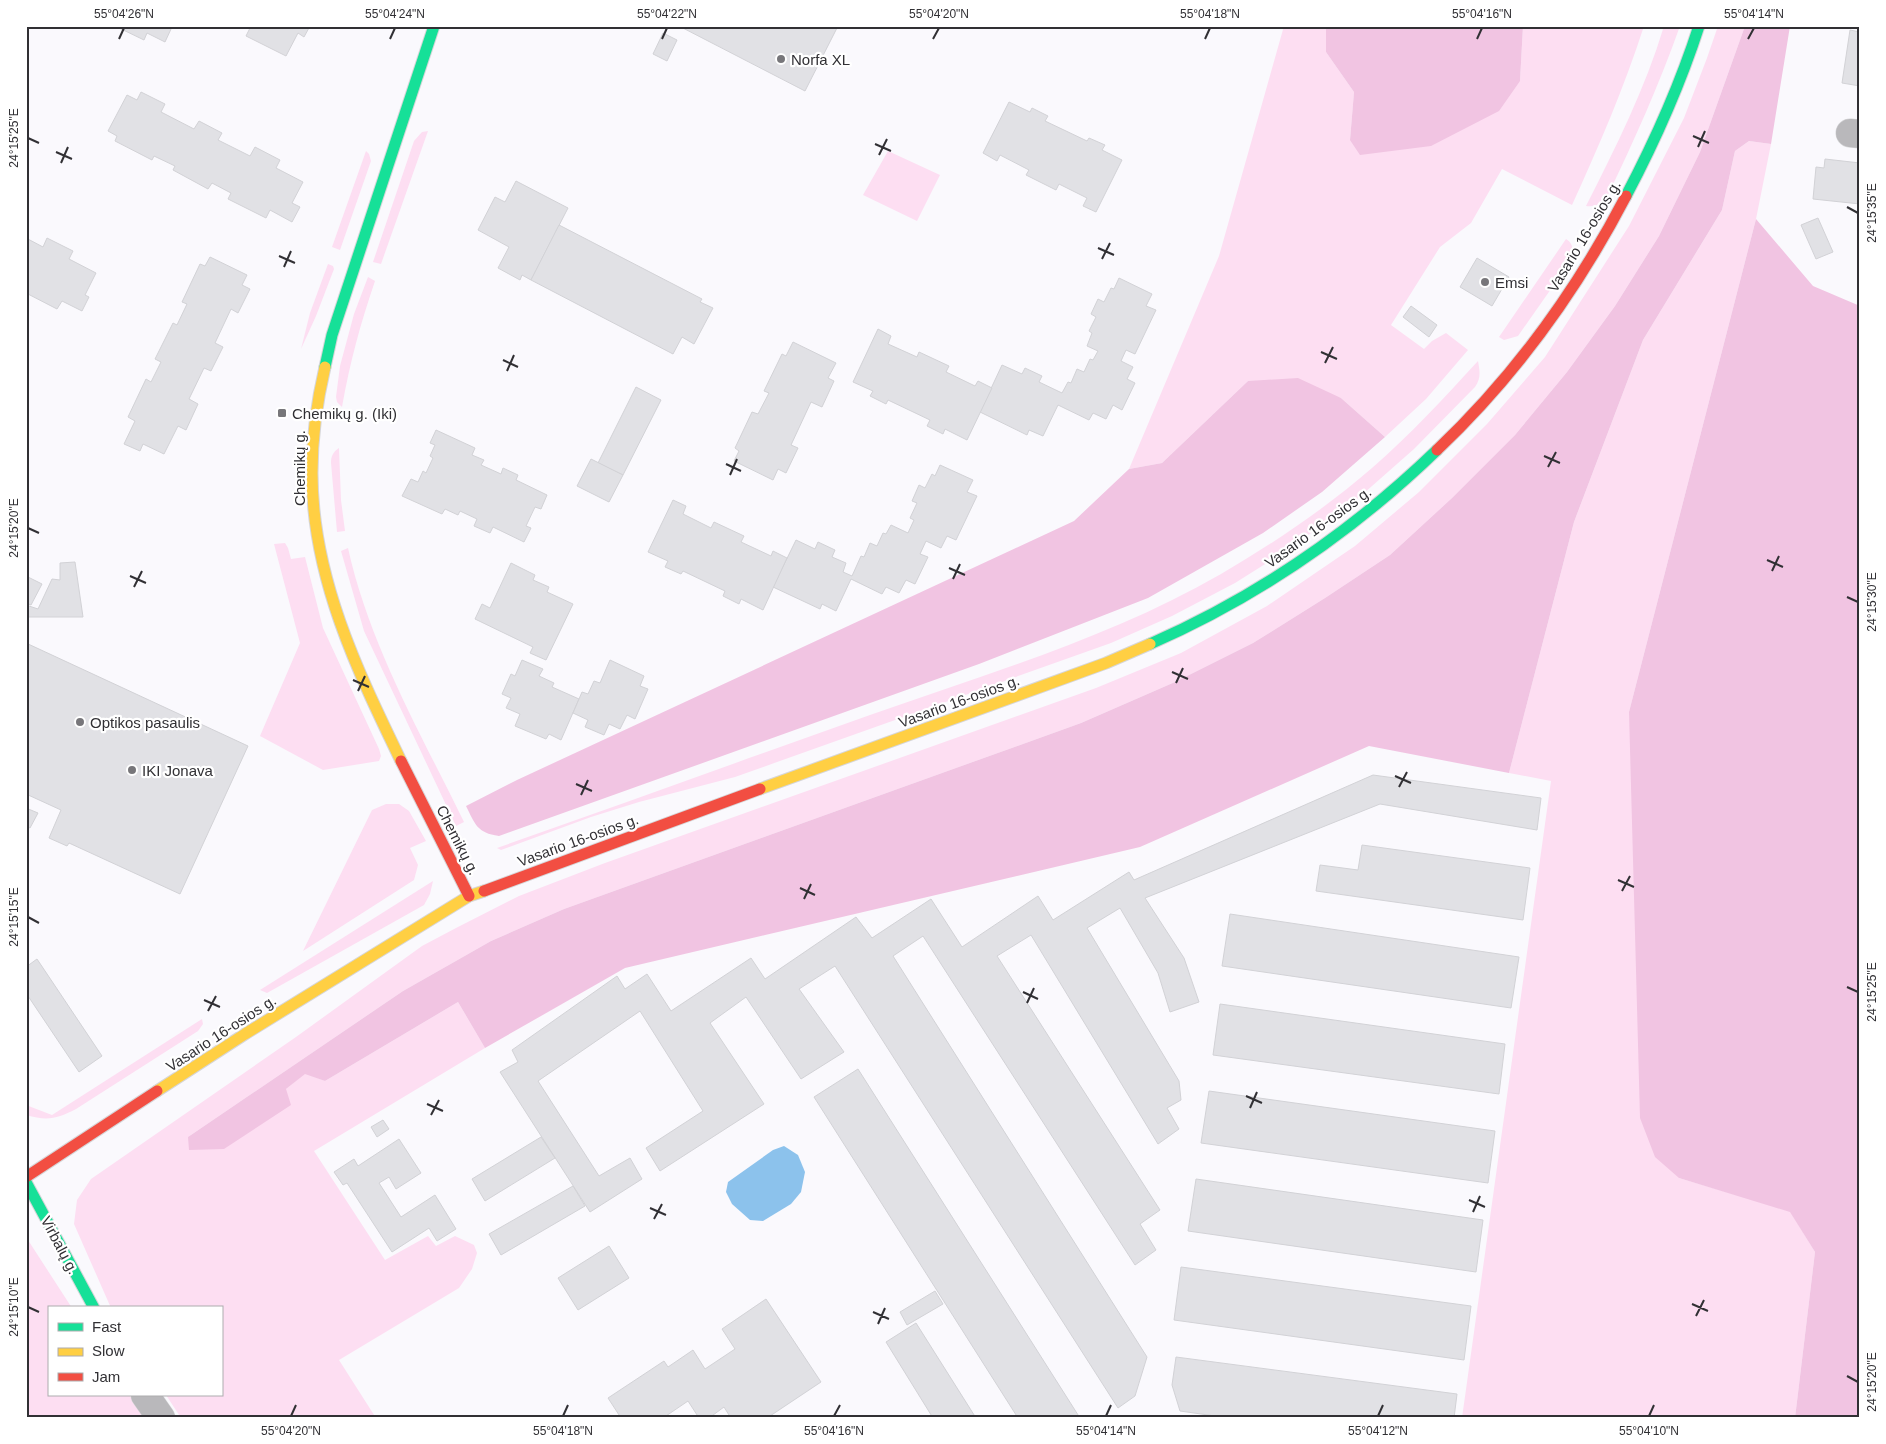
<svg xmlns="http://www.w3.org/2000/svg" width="1886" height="1444" font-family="Helvetica,sans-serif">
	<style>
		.green { fill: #fddef2 }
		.forest { fill: #f1c4e2 }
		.water { fill: #8cc2ec }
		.building { fill: #e1e1e5; stroke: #d2d2d6 }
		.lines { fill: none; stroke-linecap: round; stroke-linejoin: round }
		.street-casing { stroke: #d6d6d8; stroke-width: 29 }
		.fast-casing { stroke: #d6d6d8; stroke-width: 13 }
		.slow-casing { stroke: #d6d6d8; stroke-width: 13 }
		.jam-casing { stroke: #d6d6d8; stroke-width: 13 }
		.street { stroke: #b9b8bb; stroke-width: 28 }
		.fast { stroke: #16e098; stroke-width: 11 }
		.slow { stroke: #ffcf43; stroke-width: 11 }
		.jam { stroke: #f24e42; stroke-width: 11 }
		.ticks { fill: none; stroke: #313034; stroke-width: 2 }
		.poi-dot { fill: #77767a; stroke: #fff; stroke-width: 2 }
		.labels { text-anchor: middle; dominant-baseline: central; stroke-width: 4.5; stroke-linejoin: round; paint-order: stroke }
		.poi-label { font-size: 15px; fill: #313034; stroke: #fff; text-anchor: start }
		.street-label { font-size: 15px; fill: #313034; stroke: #fff }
		.neatline { fill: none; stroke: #313034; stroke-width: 2 }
		.ticks-label { font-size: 12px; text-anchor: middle; fill: #313034 }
	</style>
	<rect width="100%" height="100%" fill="#faf9fd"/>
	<g class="green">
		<path d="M 1284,26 L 1326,26 L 1326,52 L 1354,92 L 1350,140 L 1520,81 L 1523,26 L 1644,26 C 1624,88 1599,146 1572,205 L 1502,169 L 1471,223 L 1440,247 L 1391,325 L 1424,349 L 1432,341 L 1446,333 L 1468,350 L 1426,399 L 1385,437 L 1341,398 L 1248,381 L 1162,463 L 1129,469 L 1219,256 Z"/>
		<path d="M 1664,26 L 1680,26 C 1659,85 1634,141 1607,197 C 1600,204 1596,207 1586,206 C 1616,147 1645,89 1664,26 Z"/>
		<path d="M 1718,26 L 1745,26 L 1700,152 L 1659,236 L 1615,306 L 1567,372 L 1515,435 L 1452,498 L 1390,555 L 1325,598 L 1253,643 L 1175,682 L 1081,723 L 564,909 L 491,941 L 403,991 L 188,1137 L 286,1089 L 305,1073 L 325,1081 L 458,1002 L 485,1048 L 314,1151 L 385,1260 L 428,1236 L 436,1246 L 455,1236 L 474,1245 L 477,1253 L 472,1269 L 459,1288 L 339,1360 L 376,1418 L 181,1418 L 166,1395 L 221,1395 L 221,1308 L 111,1308 L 74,1224 L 77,1200 L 91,1179 L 296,1037 L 422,946 L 456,928 L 519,896 L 605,863 L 1096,688 L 1181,653 L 1267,606 L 1355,546 L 1419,492 L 1487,424 L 1545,357 L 1629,226 L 1684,118 L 1707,58 Z"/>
		<path d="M 428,131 L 381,264 L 373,262 L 414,141 L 422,132 Z"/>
		<path d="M 1749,141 L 1771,144 L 1756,219 L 1629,712 L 1679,1178 L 1790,1211 L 1815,1252 L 1795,1418 L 1462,1418 L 1551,781 L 1509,773 L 1574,522 L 1643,340 L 1722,210 L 1735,151 Z"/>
		<path d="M 366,151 L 369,154 L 371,161 L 340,250 L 332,247 Z"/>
		<path d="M 888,151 L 940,175 L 917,221 L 863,195 Z"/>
		<path d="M 1566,239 C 1574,244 1573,250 1572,259 L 1518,336 L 1504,340 L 1499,337 Z"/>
		<path d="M 328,264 L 333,266 L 334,269 L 316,316 L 301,349 L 310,313 Z"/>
		<path d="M 368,277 L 375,281 C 360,325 350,362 342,407 L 337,402 L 336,397 L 340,366 L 354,314 Z"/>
		<path d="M 1478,361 C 1480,372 1481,378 1475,387 L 1414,449 L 1355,501 L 1289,549 L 1235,583 L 1172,616 L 1111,643 L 735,777 L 639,802 L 591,817 L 501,850 L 497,848 C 622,804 746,759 870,715 C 989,673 1112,637 1221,574 C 1274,543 1326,508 1372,468 C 1410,435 1444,398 1478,361 Z"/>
		<path d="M 339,448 L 341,500 L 345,531 L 337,532 L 331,463 C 331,456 333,452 339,448 Z"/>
		<path d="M 285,543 L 288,548 L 291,559 L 305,557 L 323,628 L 379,749 L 381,756 L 379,761 L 323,770 L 260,736 L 300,643 L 274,544 Z"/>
		<path d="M 348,548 C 369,644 421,734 464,822 L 456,826 L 364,631 L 341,551 Z"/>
		<path d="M 386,804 L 399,804 L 409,811 L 426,841 L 410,848 L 418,865 L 414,880 L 303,951 L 372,810 Z"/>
		<path d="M 433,881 L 430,894 L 424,905 L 267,993 L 260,990 Z"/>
		<path d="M 202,1019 L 203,1024 L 198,1031 L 76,1109 C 57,1119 47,1121 26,1115 L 26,1105 L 52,1115 Z"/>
		<path d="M 26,1237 L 72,1308 L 49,1308 L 49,1395 L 129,1395 L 145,1418 L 26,1418 Z"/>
	</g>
	<g class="forest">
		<path d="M 1326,26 L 1523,26 L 1520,81 L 1499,111 L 1431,146 L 1360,155 L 1350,140 L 1354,92 L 1326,52 Z"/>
		<path d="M 1745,26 L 1790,26 L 1771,144 L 1749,141 L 1735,151 L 1722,210 L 1643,340 L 1574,522 L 1509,773 L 1369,746 L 1140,847 L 625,968 L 485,1048 L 458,1002 L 325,1081 L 305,1074 L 286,1089 L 291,1105 L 224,1149 L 189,1150 L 188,1137 L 403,991 L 491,941 L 564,909 L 1081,723 L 1175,682 L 1253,643 L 1325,598 L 1390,555 L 1452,498 L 1515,435 L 1567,372 L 1615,306 L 1659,236 L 1700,152 Z"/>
		<path d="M 1756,219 L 1813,286 L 1860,306 L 1860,1418 L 1795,1418 L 1815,1252 L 1790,1212 L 1679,1178 L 1655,1157 L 1640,1118 L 1629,712 Z"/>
		<path d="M 1298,378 L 1341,398 L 1385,437 L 1322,492 L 1263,533 L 1148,598 L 979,664 L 499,836 C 477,833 475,824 466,806 L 517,780 L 1074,521 L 1129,469 L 1162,463 L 1248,381 Z"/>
	</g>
	<path class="water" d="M 784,1146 L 798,1155 L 805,1172 L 801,1192 L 791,1204 L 763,1221 L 750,1220 L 732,1204 L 726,1192 L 728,1182 L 773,1150 Z"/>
	<g class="building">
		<path d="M 115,26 L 168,26 L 171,29 L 165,42 L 147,33 L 144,40 Z"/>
		<path d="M 251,26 L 310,26 L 304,37 L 298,33 L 286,56 L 246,36 Z"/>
		<path d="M 679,26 L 838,26 L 805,91 Z"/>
		<path d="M 1850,30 L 1860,32 L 1860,86 L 1842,83 Z"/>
		<path d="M 663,33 L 677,40 L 667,61 L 653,54 Z"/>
		<path d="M 141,92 L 165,104 L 161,112 L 194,129 L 199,121 L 222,133 L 218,140 L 250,156 L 255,147 L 280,160 L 276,168 L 303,182 L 292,203 L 300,207 L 292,222 L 270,210 L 266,218 L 228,199 L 231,193 L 212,183 L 208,189 L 173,170 L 175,166 L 154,156 L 152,160 L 115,141 L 117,136 L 108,131 L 127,95 L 137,100 Z"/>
		<path d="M 1009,102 L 1030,112 L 1032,108 L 1048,116 L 1045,121 L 1087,141 L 1089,138 L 1105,145 L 1102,150 L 1122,160 L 1096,212 L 1083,206 L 1087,198 L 1059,184 L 1056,190 L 1026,175 L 1029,170 L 1000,155 L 997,161 L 983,153 Z"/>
		<path d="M 1825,159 L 1860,163 L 1860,204 L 1813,199 L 1816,167 L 1824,168 Z"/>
		<path d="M 516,181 L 568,208 L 531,280 L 522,275 L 520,280 L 498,268 L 509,247 L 478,230 L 495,197 L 505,202 Z"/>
		<path d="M 1818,218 L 1833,252 L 1816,259 L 1801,225 Z"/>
		<path d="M 559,225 L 702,299 L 700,302 L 713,308 L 694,344 L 682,337 L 673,354 L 531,280 Z"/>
		<path d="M 26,238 L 43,247 L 47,238 L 73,251 L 69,259 L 96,273 L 85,295 L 89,297 L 82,311 L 62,301 L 57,309 L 26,293 Z"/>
		<path d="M 210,257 L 247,275 L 242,285 L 250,289 L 238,313 L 231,309 L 215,343 L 223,347 L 211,371 L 204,368 L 189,399 L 198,404 L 186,430 L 178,426 L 164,454 L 143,444 L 140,451 L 124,444 L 135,421 L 128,417 L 146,379 L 151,382 L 161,362 L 155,359 L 173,323 L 177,325 L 187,304 L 182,302 L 200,264 L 205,266 Z"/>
		<path d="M 1477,258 L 1509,277 L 1492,306 L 1460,287 Z"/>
		<path d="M 1119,278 L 1152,294 L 1146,306 L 1156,310 L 1135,354 L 1126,350 L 1121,361 L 1133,367 L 1127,379 L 1135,383 L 1122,410 L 1113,405 L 1106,419 L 1093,413 L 1089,420 L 1058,405 L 1043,436 L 1029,430 L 1027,435 L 980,412 L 1002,365 L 1022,374 L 1025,368 L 1042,376 L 1039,382 L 1062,393 L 1068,382 L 1071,383 L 1077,369 L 1084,372 L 1090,359 L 1093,360 L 1098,351 L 1087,346 L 1092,333 L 1089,331 L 1096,317 L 1091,314 L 1098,299 L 1104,302 L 1111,288 L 1114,289 Z"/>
		<path d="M 1411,306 L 1437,325 L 1429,337 L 1403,317 Z"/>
		<path d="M 878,329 L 891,336 L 888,344 L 917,357 L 919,352 L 949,366 L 946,372 L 975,386 L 978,381 L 992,388 L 967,440 L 945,429 L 943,434 L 927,426 L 930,420 L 888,400 L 886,404 L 870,396 L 873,391 L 853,382 Z"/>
		<path d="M 793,342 L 836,363 L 828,378 L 834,381 L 822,407 L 811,402 L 791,445 L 798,448 L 786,473 L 778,469 L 773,480 L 734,461 L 739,451 L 735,448 L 752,412 L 758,414 L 769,393 L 764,391 L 782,354 L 786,356 Z"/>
		<path d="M 636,387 L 661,400 L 623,475 L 598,463 Z"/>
		<path d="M 436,430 L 475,448 L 472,455 L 484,460 L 481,465 L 501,474 L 503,468 L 518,475 L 516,480 L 547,495 L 541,509 L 535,507 L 526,526 L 531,528 L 524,542 L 493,527 L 490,533 L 474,526 L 477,519 L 460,511 L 458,515 L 445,509 L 442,514 L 402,496 L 411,479 L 418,482 L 423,471 L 426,473 L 433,458 L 430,456 L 435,445 L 430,443 Z"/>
		<path d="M 591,459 L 623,475 L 609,502 L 577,486 Z"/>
		<path d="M 940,465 L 973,480 L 967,492 L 977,496 L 956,540 L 947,536 L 941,548 L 926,541 L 920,554 L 928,557 L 915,584 L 906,580 L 899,593 L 886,587 L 882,594 L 851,579 L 836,611 L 822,604 L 820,609 L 773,587 L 796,540 L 815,549 L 818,542 L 835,550 L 832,557 L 846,563 L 843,572 L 852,576 L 861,556 L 864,557 L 870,543 L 877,546 L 883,533 L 886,534 L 891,525 L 908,533 L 914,520 L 910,518 L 917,503 L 912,501 L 919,485 L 925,488 L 932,474 L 935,476 Z"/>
		<path d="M 673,500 L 686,506 L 683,514 L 711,528 L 714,522 L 744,536 L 741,542 L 771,556 L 773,551 L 787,558 L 763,610 L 741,599 L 739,604 L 723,596 L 725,591 L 683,571 L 681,574 L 665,567 L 668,561 L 648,552 Z"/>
		<path d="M 75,562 L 83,617 L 26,617 L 26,605 L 38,609 L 52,579 L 60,580 L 60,563 Z"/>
		<path d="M 511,563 L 535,575 L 533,580 L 549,587 L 547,592 L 573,604 L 546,660 L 530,653 L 533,647 L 475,619 L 482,604 L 490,608 Z"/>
		<path d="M 26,576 L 42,584 L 31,605 L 26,603 Z"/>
		<path d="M 26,643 L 248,746 L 180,894 L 69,843 L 67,846 L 49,838 L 61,810 L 26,794 Z"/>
		<path d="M 522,660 L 543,669 L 539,676 L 554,683 L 552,687 L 579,699 L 561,740 L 549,734 L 546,739 L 515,726 L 520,714 L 506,708 L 511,698 L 502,694 L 511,674 L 515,676 Z"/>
		<path d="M 610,660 L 644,676 L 640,686 L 648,689 L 635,719 L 627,715 L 620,729 L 609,724 L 604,735 L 585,727 L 588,720 L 573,713 L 582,692 L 588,694 L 594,681 L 600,683 Z"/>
		<path d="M 1373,775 L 1541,798 L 1537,830 L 1380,804 L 1145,898 L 1184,958 L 1199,1002 L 1170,1012 L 1158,973 L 1120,908 L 1087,928 L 1179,1081 L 1181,1100 L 1167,1108 L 1179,1129 L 1158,1144 L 1031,935 L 997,956 L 1160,1210 L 1140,1224 L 1156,1250 L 1135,1265 L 923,936 L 893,956 L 1147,1357 L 1135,1396 L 1118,1408 L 835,966 L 799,989 L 844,1052 L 801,1079 L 746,997 L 710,1023 L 764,1104 L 660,1171 L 646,1148 L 703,1111 L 640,1011 L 538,1081 L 599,1176 L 630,1158 L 642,1179 L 590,1212 L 500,1072 L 518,1062 L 512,1050 L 617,976 L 625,989 L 647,974 L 671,1011 L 751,958 L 765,979 L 856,917 L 872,938 L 931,899 L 962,947 L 1038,896 L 1053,920 L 1129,872 L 1134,880 Z"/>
		<path d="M 26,808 L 38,813 L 30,828 L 26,826 Z"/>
		<path d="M 1362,845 L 1530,868 L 1523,920 L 1316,891 L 1320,865 L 1358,870 Z"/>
		<path d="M 1230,914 L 1519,957 L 1511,1008 L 1222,966 Z"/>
		<path d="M 37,959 L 102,1056 L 79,1072 L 26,993 L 26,967 Z"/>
		<path d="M 1220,1004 L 1505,1044 L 1499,1094 L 1213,1055 Z"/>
		<path d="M 858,1069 L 1080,1418 L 1018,1418 L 814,1097 Z"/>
		<path d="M 1209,1091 L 1495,1131 L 1488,1183 L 1201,1143 Z"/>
		<path d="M 383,1120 L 389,1129 L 377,1137 L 371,1127 Z"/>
		<path d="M 541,1137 L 555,1158 L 485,1201 L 472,1179 Z"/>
		<path d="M 399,1139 L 421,1173 L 396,1189 L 389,1177 L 379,1183 L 401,1217 L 435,1195 L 456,1229 L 437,1241 L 429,1228 L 392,1252 L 347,1183 L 343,1185 L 334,1172 L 354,1159 L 358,1166 Z"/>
		<path d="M 1196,1179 L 1483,1220 L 1476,1272 L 1188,1231 Z"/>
		<path d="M 573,1186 L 585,1206 L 501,1255 L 489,1234 Z"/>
		<path d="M 609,1246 L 629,1278 L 578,1310 L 558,1278 Z"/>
		<path d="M 1181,1267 L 1471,1306 L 1464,1360 L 1174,1320 Z"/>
		<path d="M 935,1291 L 943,1304 L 907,1325 L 900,1312 Z"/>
		<path d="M 766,1299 L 821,1382 L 767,1418 L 725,1418 L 729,1415 L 724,1407 L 709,1418 L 699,1418 L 688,1401 L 663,1418 L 621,1418 L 608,1398 L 664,1361 L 668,1367 L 693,1350 L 705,1369 L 735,1349 L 722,1329 Z"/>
		<path d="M 916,1323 L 976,1418 L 933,1418 L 886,1342 Z"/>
		<path d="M 1176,1357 L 1457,1394 L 1454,1418 L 1229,1418 L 1180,1411 L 1172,1385 Z"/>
	</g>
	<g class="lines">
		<defs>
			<g id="street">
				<path d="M 1850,133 L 1860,134"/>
				<path d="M 145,1395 L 161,1418"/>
			</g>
			<g id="fast">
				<path d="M 1626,196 C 1655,141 1680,85 1699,26"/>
				<path d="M 325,367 L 332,335 L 434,26"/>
				<path d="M 1150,644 C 1257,597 1353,531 1437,450"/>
				<path d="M 26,1182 L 94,1308"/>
			</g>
			<g id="slow">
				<path d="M 325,367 C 317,401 312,437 312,473 C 312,577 357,670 401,761"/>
				<path d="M 760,789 L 1106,663 L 1150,644"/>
				<path d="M 157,1091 L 245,1034 L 469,896 L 484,891"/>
			</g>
			<g id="jam">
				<path d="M 1437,450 C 1514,377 1577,290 1626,196"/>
				<path d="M 401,761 L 469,896"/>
				<path d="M 484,891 L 760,789"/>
				<path d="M 26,1177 L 157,1091"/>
			</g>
		</defs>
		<use href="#street" class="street-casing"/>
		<use href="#fast" class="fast-casing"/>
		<use href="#slow" class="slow-casing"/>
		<use href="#jam" class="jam-casing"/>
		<use href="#street" class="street"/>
		<use href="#fast" class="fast"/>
		<use href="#slow" class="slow"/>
		<use href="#jam" class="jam"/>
	</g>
	<path class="ticks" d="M 119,39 L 124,28M 390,39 L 395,28M 662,39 L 667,28M 933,39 L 939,28M 1205,39 L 1210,28M 1477,39 L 1482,28M 1748,39 L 1754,28M 1693,136 L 1709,143M 28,138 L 39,143M 875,144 L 891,151M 1698,147 L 1705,131M 56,152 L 72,159M 879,155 L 887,139M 61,163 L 68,147M 1847,207 L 1858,213M 1098,248 L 1114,255M 279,256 L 295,263M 1102,259 L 1110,243M 284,267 L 291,251M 1321,352 L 1337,359M 503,360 L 518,367M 1325,363 L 1333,347M 507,371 L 514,355M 1544,456 L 1560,463M 726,464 L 741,471M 1548,467 L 1556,452M 730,475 L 737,459M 28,528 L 39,533M 1767,560 L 1783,567M 949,568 L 965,575M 1772,571 L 1779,556M 130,576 L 146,583M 953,579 L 960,564M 134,587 L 142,571M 1847,597 L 1858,602M 1172,672 L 1188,679M 353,680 L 369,687M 1176,683 L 1183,668M 358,691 L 365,676M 1395,776 L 1411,783M 576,784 L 592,791M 1399,787 L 1407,772M 581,795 L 588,780M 1618,880 L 1634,887M 800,888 L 815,895M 1622,891 L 1630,876M 804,899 L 811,884M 28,917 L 39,923M 1847,987 L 1858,992M 1023,992 L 1038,999M 204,1000 L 220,1007M 1027,1003 L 1034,988M 208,1011 L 216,996M 1246,1096 L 1262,1103M 427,1104 L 443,1111M 1250,1108 L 1257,1092M 431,1115 L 439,1100M 1469,1200 L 1485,1207M 650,1208 L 666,1215M 1473,1212 L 1480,1196M 654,1219 L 662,1204M 1692,1304 L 1708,1311M 28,1307 L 39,1312M 873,1312 L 889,1319M 1696,1316 L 1704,1300M 878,1324 L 885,1308M 1847,1376 L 1858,1382M 291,1416 L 296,1405M 563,1416 L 568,1405M 834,1416 L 840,1405M 1106,1416 L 1111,1405M 1378,1416 L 1383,1405M 1649,1416 L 1654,1405"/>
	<g class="poi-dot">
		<circle cx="781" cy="59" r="5"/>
		<circle cx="1485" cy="282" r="5"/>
		<rect x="277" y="408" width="10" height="10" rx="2.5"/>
		<circle cx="80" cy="722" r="5"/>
		<circle cx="132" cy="770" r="5"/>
	</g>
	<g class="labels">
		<g class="poi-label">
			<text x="791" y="59">Norfa XL</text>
			<text x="1495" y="282">Emsi</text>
			<text x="292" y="413">Chemikų g. (Iki)</text>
			<text x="90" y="722">Optikos pasaulis</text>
			<text x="142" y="770">IKI Jonava</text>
		</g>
		<g class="street-label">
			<text transform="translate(1584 236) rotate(-59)">Vasario 16-osios g.</text>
			<text transform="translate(299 468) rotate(-90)">Chemikų g.</text>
			<text transform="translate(1318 527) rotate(-36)">Vasario 16-osios g.</text>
			<text transform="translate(959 701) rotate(-20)">Vasario 16-osios g.</text>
			<text transform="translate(458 840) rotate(63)">Chemikų g.</text>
			<text transform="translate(578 840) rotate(-20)">Vasario 16-osios g.</text>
			<text transform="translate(221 1033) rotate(-33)">Vasario 16-osios g.</text>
			<text transform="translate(60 1245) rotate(62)">Virbalų g.</text>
		</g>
	</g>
	<rect width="1886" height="1444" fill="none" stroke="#ffffff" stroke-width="55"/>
	<rect x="48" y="1306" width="175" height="90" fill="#ffffff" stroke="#adacae"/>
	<rect x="58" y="1323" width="25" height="8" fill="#16e098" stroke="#adacae"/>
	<text x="92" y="1332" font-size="15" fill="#313034">Fast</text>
	<rect x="58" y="1348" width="25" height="8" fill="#ffcf43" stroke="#adacae"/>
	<text x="92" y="1356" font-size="15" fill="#313034">Slow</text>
	<rect x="58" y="1373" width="25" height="8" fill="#f24e42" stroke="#adacae"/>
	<text x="92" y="1382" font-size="15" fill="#313034">Jam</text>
	<rect x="28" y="28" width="1830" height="1388" class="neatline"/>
	<g class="ticks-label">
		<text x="124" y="18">55°04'26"N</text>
		<text x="395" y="18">55°04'24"N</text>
		<text x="667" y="18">55°04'22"N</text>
		<text x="939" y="18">55°04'20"N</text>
		<text x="1210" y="18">55°04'18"N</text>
		<text x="1482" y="18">55°04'16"N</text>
		<text x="1754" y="18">55°04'14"N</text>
		<text transform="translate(14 138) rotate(-90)" y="4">24°15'25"E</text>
		<text transform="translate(1872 213) rotate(-90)" y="4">24°15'35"E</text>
		<text transform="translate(14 528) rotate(-90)" y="4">24°15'20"E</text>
		<text transform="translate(1872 602) rotate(-90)" y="4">24°15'30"E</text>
		<text transform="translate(14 917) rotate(-90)" y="4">24°15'15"E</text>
		<text transform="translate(1872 992) rotate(-90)" y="4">24°15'25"E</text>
		<text transform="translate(14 1307) rotate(-90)" y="4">24°15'10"E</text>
		<text transform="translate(1872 1382) rotate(-90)" y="4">24°15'20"E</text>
		<text x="291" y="1435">55°04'20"N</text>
		<text x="563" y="1435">55°04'18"N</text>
		<text x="834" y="1435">55°04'16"N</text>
		<text x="1106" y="1435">55°04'14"N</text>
		<text x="1378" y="1435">55°04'12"N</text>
		<text x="1649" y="1435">55°04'10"N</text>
	</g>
</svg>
